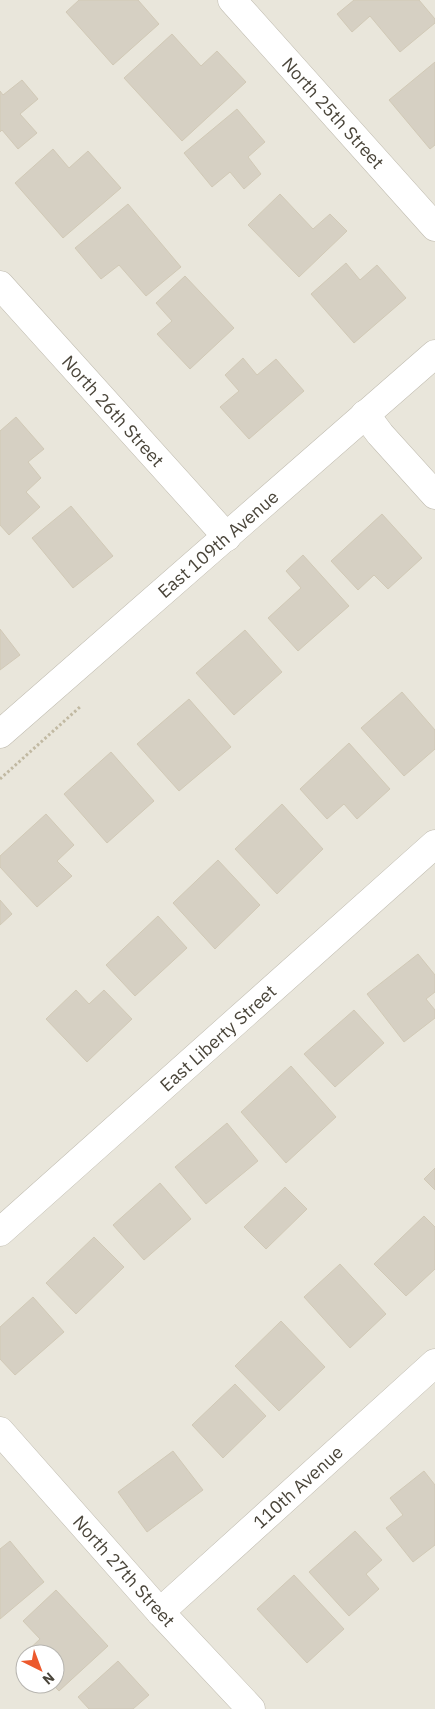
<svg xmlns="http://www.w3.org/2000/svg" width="435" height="1709" font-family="'IBM Plex Sans',sans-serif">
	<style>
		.residential { fill: #e9e6db; fill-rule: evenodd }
		.building { fill: #d6d0c3; stroke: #d1c9b6 }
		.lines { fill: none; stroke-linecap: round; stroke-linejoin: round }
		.minor-casing { stroke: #c0bcb0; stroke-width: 29 }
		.tertiary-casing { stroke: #c0bcb0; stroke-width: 29 }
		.path { stroke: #c1b9a2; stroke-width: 3; stroke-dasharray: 2.5 2.5; stroke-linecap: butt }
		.minor { stroke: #fff; stroke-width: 28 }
		.tertiary { stroke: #fff; stroke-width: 28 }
		.labels { text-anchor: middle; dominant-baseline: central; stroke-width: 4.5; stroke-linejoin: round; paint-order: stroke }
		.street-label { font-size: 18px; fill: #4a453a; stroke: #fff }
	</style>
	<rect width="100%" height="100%" fill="#f5f3ed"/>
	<path class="residential" d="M 0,0 L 435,0 L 435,1709 L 0,1709 ZM 25,1654 L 55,1654 L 55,1684 L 25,1684 Z"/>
	<g class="building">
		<path d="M 79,0 L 138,0 L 159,24 L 113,65 L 66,12 Z"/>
		<path d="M 354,0 L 419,0 L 435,19 L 435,23 L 400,52 L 370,16 L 352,32 L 337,14 Z"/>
		<path d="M 172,34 L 201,66 L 217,51 L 246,82 L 182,141 L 124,78 Z"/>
		<path d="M 435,62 L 435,145 L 430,149 L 389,100 Z"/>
		<path d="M 22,80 L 38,99 L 20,114 L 37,133 L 18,149 L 2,130 L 0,132 L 0,91 L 3,95 Z"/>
		<path d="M 237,109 L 265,142 L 248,157 L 261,174 L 244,189 L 230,172 L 212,187 L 184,153 Z"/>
		<path d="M 53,149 L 69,168 L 88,151 L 121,188 L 63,238 L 15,183 Z"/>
		<path d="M 280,194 L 313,229 L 330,214 L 347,231 L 299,277 L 248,225 Z"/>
		<path d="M 128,204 L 181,267 L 146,296 L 119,265 L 101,279 L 75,248 Z"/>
		<path d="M 346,263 L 360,280 L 377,265 L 406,298 L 354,343 L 311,294 Z"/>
		<path d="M 185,276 L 234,328 L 190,369 L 157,334 L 172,321 L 156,303 Z"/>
		<path d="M 243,358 L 257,375 L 276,359 L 304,391 L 249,439 L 220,407 L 239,391 L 225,375 Z"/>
		<path d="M 16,417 L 44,449 L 28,462 L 41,478 L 26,492 L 40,507 L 9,535 L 0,525 L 0,431 Z"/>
		<path d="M 71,506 L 113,556 L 73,588 L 32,538 Z"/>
		<path d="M 382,514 L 422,558 L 388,589 L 374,575 L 358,590 L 331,561 Z"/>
		<path d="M 303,555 L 349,606 L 298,651 L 268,618 L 301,588 L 286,571 Z"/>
		<path d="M 0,629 L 20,655 L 0,670 Z"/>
		<path d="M 245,630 L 282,672 L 234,715 L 196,673 Z"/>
		<path d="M 402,692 L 435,730 L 435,749 L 404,776 L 361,728 Z"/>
		<path d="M 189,699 L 231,747 L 179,791 L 137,744 Z"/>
		<path d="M 349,743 L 390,789 L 357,819 L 344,804 L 327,819 L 300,789 Z"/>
		<path d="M 111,752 L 154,801 L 107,843 L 64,794 Z"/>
		<path d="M 282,804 L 323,849 L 277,894 L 235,849 Z"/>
		<path d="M 46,814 L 74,845 L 57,861 L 72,876 L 37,907 L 0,867 L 0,856 Z"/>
		<path d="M 218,860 L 260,905 L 215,949 L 173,903 Z"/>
		<path d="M 0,900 L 12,914 L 0,925 Z"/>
		<path d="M 158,916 L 187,948 L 135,996 L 106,965 Z"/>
		<path d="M 418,954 L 435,975 L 435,992 L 426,999 L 435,1010 L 435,1018 L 404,1042 L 367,994 Z"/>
		<path d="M 76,990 L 89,1004 L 104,990 L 132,1019 L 87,1062 L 46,1019 Z"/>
		<path d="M 354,1010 L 384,1043 L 335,1087 L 304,1054 Z"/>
		<path d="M 291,1066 L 336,1117 L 286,1163 L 241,1112 Z"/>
		<path d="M 227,1123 L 258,1161 L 206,1204 L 175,1167 Z"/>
		<path d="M 435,1168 L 435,1190 L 424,1179 Z"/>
		<path d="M 160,1183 L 191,1219 L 144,1260 L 113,1225 Z"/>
		<path d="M 285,1187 L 307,1209 L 266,1249 L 244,1227 Z"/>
		<path d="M 424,1216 L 435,1227 L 435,1269 L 406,1296 L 374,1264 Z"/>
		<path d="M 94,1237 L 124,1267 L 76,1314 L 46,1283 Z"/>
		<path d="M 340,1264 L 386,1314 L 350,1348 L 304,1297 Z"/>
		<path d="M 33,1297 L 64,1332 L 15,1375 L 0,1359 L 0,1327 Z"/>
		<path d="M 281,1321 L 325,1367 L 279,1411 L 235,1366 Z"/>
		<path d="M 235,1384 L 266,1416 L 223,1458 L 192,1425 Z"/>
		<path d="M 173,1451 L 203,1490 L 147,1532 L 118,1492 Z"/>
		<path d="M 424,1471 L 435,1485 L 435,1545 L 413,1562 L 386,1528 L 403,1515 L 390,1498 Z"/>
		<path d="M 355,1531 L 382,1560 L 366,1574 L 379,1589 L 349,1616 L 309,1572 Z"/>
		<path d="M 10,1541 L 44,1582 L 0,1619 L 0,1549 Z"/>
		<path d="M 294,1575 L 344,1629 L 307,1663 L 257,1609 Z"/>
		<path d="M 56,1590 L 108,1646 L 59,1691 L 52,1684 L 55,1684 L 55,1654 L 24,1654 L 40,1639 L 23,1621 Z"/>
		<path d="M 118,1661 L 149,1695 L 133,1709 L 89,1709 L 78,1697 Z"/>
	</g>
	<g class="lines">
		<defs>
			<g id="minor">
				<path d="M 232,0 L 435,227"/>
				<path d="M 0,285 L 227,537"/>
				<path d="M 365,414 L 380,434 L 435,495"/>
				<path d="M 0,1232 L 435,844"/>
				<path d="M 0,1431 L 160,1612 L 251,1709"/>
				<path d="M 160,1612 L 435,1363"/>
			</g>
			<path id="tertiary" d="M 0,734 L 435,354"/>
		</defs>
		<use href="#minor" class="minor-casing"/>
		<use href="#tertiary" class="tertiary-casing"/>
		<path class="path" d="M 0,779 L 81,706"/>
		<use href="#minor" class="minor"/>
		<use href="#tertiary" class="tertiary"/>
	</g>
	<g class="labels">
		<g class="street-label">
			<text transform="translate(333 113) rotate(48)">North 25th Street</text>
			<text transform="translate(113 411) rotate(48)">North 26th Street</text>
			<text transform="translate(218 544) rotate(-41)">East 109th Avenue</text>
			<text transform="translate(218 1038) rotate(-42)">East Liberty Street</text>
			<text transform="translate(298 1487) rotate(-42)">110th Avenue</text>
			<text transform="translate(124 1571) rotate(48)">North 27th Street</text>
		</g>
	</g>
	<g transform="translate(40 1669) rotate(138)"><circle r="24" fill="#ffffff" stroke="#b7b5b0"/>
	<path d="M0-4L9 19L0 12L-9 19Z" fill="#ec592d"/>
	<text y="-8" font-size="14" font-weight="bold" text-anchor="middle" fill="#4a453a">N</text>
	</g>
</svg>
